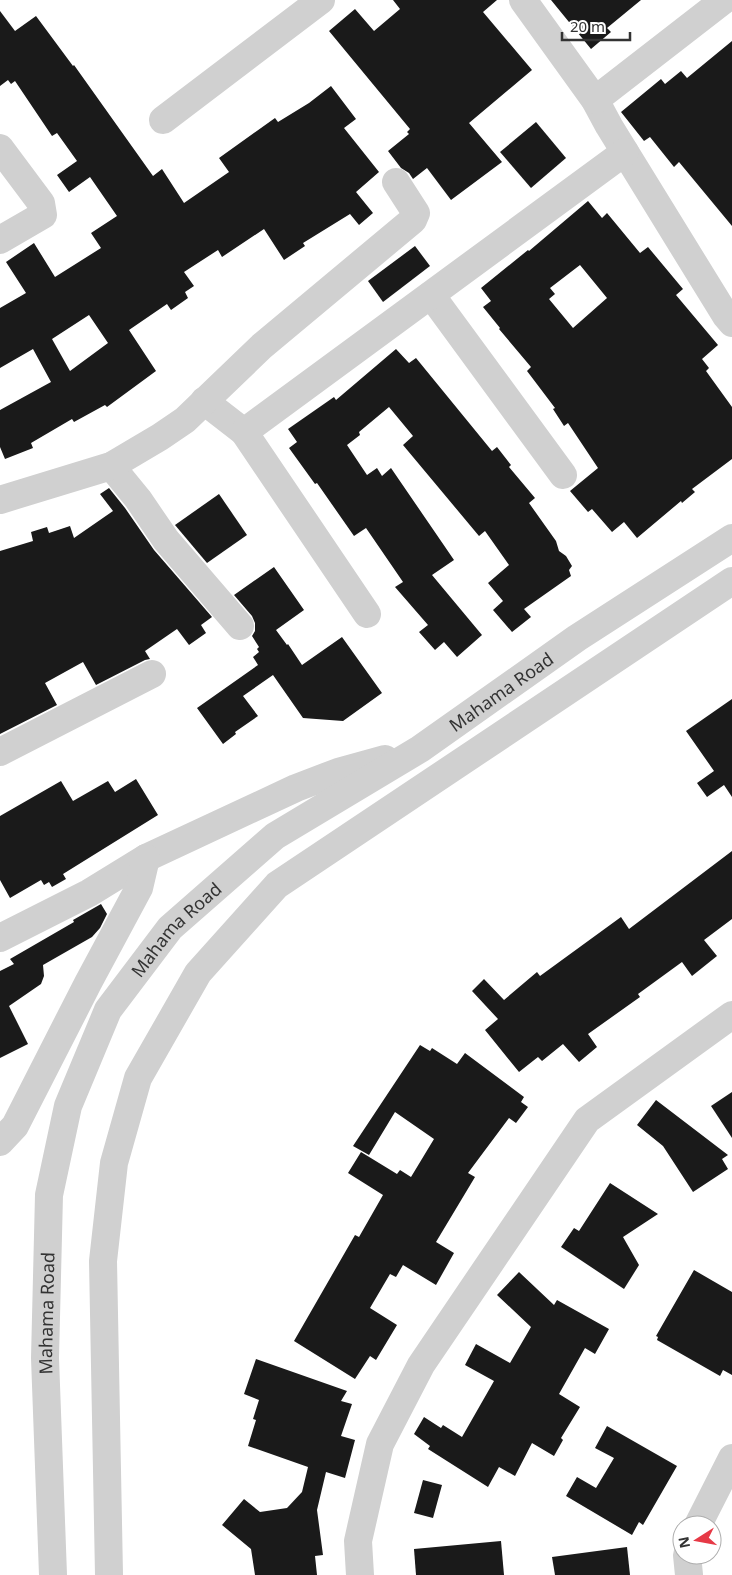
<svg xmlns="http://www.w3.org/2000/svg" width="732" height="1575" font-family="'Noto Sans',sans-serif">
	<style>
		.building { fill: #1a1a1a; fill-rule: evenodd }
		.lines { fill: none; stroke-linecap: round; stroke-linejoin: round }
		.minor { stroke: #d0d0d0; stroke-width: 28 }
		.labels { text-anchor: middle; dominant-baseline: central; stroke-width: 5; stroke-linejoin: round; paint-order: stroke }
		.street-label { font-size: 18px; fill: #333; stroke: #fff }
	</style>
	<rect width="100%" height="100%" fill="#fff"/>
	<g class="building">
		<path d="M 393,0 L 497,0 L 483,12 L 532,70 L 469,123 L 502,162 L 451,200 L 427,168 L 413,179 L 409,173 L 401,168 L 388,151 L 409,134 L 407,132 L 410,129 L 329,31 L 355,9 L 374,31 L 400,9 Z"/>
		<path d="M 551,0 L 641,0 L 607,28 L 611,32 L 591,49 Z"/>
		<path d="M 0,11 L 15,31 L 36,16 L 73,66 L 74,65 L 153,176 L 162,169 L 184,203 L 229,172 L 219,158 L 275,118 L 278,122 L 309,103 L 331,86 L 356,119 L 344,128 L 379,172 L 356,192 L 373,213 L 359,225 L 350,214 L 303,243 L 305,246 L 284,260 L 264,229 L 222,257 L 218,250 L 184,272 L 194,286 L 185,292 L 188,298 L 171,310 L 167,304 L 129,330 L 156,371 L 107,407 L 105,405 L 74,422 L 72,419 L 31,443 L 33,448 L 5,459 L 0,447 L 0,410 L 51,382 L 33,349 L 0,368 L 0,308 L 26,293 L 6,262 L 34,243 L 55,277 L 101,248 L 91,233 L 117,216 L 90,177 L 69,192 L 57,175 L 77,161 L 57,133 L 52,136 L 15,81 L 11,84 L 8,80 L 0,86 ZM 89,315 L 108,343 L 70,371 L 52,339 Z"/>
		<path d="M 732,41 L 732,226 L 679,162 L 674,167 L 650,137 L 644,141 L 621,112 L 661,79 L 665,84 L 681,71 L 687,78 Z"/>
		<path d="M 536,122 L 566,158 L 531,188 L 500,152 Z"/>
		<path d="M 588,201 L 602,218 L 607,213 L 640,253 L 648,247 L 683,289 L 676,295 L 718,345 L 702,359 L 709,368 L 706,371 L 732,407 L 732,459 L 692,489 L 695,492 L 682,503 L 681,501 L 637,538 L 624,522 L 612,532 L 592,509 L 588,512 L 570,491 L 598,468 L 568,423 L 564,426 L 553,409 L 555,408 L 527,371 L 531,367 L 499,329 L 500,328 L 483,307 L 491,301 L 481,288 L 528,250 L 529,251 ZM 580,265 L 607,298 L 573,328 L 549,299 L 555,294 L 550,288 Z"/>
		<path d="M 415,246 L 430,266 L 383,302 L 368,281 Z"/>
		<path d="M 396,349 L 409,363 L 416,358 L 492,451 L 497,447 L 511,465 L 509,467 L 535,498 L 529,503 L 556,541 L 559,551 L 566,556 L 572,566 L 569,570 L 571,576 L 524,609 L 531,617 L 512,632 L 493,610 L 503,601 L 488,583 L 509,565 L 485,531 L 479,536 L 403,445 L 413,436 L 389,407 L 359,432 L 360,435 L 347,445 L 367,475 L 377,468 L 382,476 L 391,468 L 454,560 L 432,575 L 482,635 L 457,657 L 444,642 L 435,650 L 419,632 L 428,625 L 395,587 L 403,582 L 366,528 L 354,536 L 317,483 L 315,484 L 289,448 L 297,442 L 288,429 L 334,397 L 336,400 Z"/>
		<path d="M 109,488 L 125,508 L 154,550 L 212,617 L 201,625 L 206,633 L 189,645 L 177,629 L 145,651 L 150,659 L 145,660 L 96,685 L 83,662 L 45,683 L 57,705 L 0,734 L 0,551 L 33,541 L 31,532 L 47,527 L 49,533 L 70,526 L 74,538 L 113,511 L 100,494 Z"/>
		<path d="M 219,494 L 247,535 L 207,563 L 175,525 Z"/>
		<path d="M 274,567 L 304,610 L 276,630 L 287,645 L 288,644 L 302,665 L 342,637 L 382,693 L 343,721 L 303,718 L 273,675 L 243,696 L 258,716 L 235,732 L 236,734 L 223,744 L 197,708 L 258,665 L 253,657 L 259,652 L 257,649 L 259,647 L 252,636 L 255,631 L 255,623 L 252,616 L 234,595 Z"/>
		<path d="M 732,699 L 732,797 L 724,785 L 707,797 L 697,783 L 714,771 L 686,731 Z"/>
		<path d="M 136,779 L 158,815 L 63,874 L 66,879 L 52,887 L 49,882 L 44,885 L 41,880 L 10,898 L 0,880 L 0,816 L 61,781 L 73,801 L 108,781 L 115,792 Z"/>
		<path d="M 732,851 L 732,919 L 704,940 L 717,956 L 692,976 L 682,962 L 638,994 L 640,997 L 588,1034 L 597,1047 L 579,1062 L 563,1044 L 542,1061 L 538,1057 L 519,1072 L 485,1030 L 498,1019 L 472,991 L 484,979 L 504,1000 L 537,972 L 540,976 L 621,917 L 629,929 Z"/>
		<path d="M 101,904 L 107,914 L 100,928 L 92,937 L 43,965 L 44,976 L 41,984 L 9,1006 L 28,1044 L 0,1058 L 0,971 L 14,964 L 10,959 L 74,922 L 73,920 Z"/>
		<path d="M 420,1045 L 430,1051 L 432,1048 L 457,1064 L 465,1053 L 524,1097 L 521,1102 L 528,1107 L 516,1123 L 509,1118 L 468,1173 L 475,1177 L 436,1242 L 454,1253 L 436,1285 L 403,1265 L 396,1277 L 390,1274 L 370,1308 L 397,1325 L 376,1360 L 370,1356 L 355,1379 L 294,1341 L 355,1235 L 359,1237 L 383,1195 L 348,1173 L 361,1152 L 397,1174 L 400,1170 L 411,1177 L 434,1139 L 395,1112 L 369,1155 L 353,1146 Z"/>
		<path d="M 732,1092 L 732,1138 L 711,1106 Z"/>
		<path d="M 656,1100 L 728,1155 L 722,1159 L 728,1169 L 693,1192 L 663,1146 L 637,1125 Z"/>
		<path d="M 610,1183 L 658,1214 L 623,1237 L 639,1265 L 624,1289 L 561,1247 L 574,1228 L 579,1231 Z"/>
		<path d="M 694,1270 L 732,1292 L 732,1375 L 723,1370 L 720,1376 L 657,1340 L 658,1337 L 656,1336 Z"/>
		<path d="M 519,1272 L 554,1305 L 557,1300 L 609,1329 L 595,1354 L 585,1348 L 559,1394 L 580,1407 L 561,1438 L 563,1440 L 554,1456 L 532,1443 L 515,1476 L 499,1467 L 488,1487 L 428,1449 L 430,1446 L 414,1434 L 424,1417 L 441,1428 L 443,1425 L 462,1437 L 494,1381 L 465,1365 L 476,1344 L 510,1363 L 531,1327 L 497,1295 Z"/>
		<path d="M 256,1359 L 347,1391 L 341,1401 L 352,1404 L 341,1436 L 355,1440 L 345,1478 L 326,1472 L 317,1510 L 323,1555 L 315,1556 L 317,1575 L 255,1575 L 251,1549 L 222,1525 L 244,1499 L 260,1512 L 287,1508 L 302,1492 L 308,1467 L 248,1446 L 256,1420 L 253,1419 L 259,1400 L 244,1394 Z"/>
		<path d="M 607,1426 L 677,1466 L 643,1525 L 639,1522 L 632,1535 L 566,1496 L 577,1477 L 596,1488 L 614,1458 L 595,1448 Z"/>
		<path d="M 423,1480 L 442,1485 L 433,1518 L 414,1513 Z"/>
		<path d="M 501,1541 L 504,1575 L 416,1575 L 414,1549 Z"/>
		<path d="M 627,1547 L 630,1575 L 555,1575 L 552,1557 Z"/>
	</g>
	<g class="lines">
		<g class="minor">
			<path d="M 523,0 L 595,100 L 609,126 L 726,316 L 732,323"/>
			<path d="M 595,100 L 724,0"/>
			<path d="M 163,120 L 321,0"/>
			<path d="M 0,148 L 41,203 L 43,215 L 0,240"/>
			<path d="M 431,295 L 563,475"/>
			<path d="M 204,401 L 244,432"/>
			<path d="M 111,466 L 138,499 L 166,540 L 240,626"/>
			<path d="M 0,500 L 111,466 L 160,437 L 185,420 L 262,346 L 413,220 L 416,213 L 396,182"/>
			<path d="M 367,614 L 244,432 L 625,152"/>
			<path d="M 0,752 L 152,674"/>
			<path d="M 0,938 L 89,893 L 146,858 L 296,788 L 338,772 L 385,759"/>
			<path d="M 0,1142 L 15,1126 L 88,983 L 139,888 L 146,858"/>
			<path d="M 698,1525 L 732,1458"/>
			<path d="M 687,1555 L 689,1575"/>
			<path id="s1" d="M 53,1575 L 45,1358 L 49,1195 L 68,1106 L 108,1010 L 170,928 L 275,836 L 420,749 L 577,638 L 732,538"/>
			<path d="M 109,1575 L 103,1261 L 114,1163 L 138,1078 L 198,973 L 277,885 L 732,581"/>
			<path d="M 360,1575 L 358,1541 L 380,1444 L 421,1365 L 587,1120 L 732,1015"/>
		</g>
	</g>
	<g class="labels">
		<g class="street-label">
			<text stroke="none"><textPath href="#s1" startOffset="1086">Mahama Road</textPath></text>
			<text stroke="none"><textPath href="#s1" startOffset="681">Mahama Road</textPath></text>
			<text stroke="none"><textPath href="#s1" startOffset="262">Mahama Road</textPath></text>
		</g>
	</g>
	<g transform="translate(697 1540) rotate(259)"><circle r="24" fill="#ffffff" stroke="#adadad"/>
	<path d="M0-4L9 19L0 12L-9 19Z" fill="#e63946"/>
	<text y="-8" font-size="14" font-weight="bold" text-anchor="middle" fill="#333333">N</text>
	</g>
	<path d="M562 32v8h68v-8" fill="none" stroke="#333333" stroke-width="2.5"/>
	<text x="570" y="32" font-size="15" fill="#333333" stroke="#ffffff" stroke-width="4" paint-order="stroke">20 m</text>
</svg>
